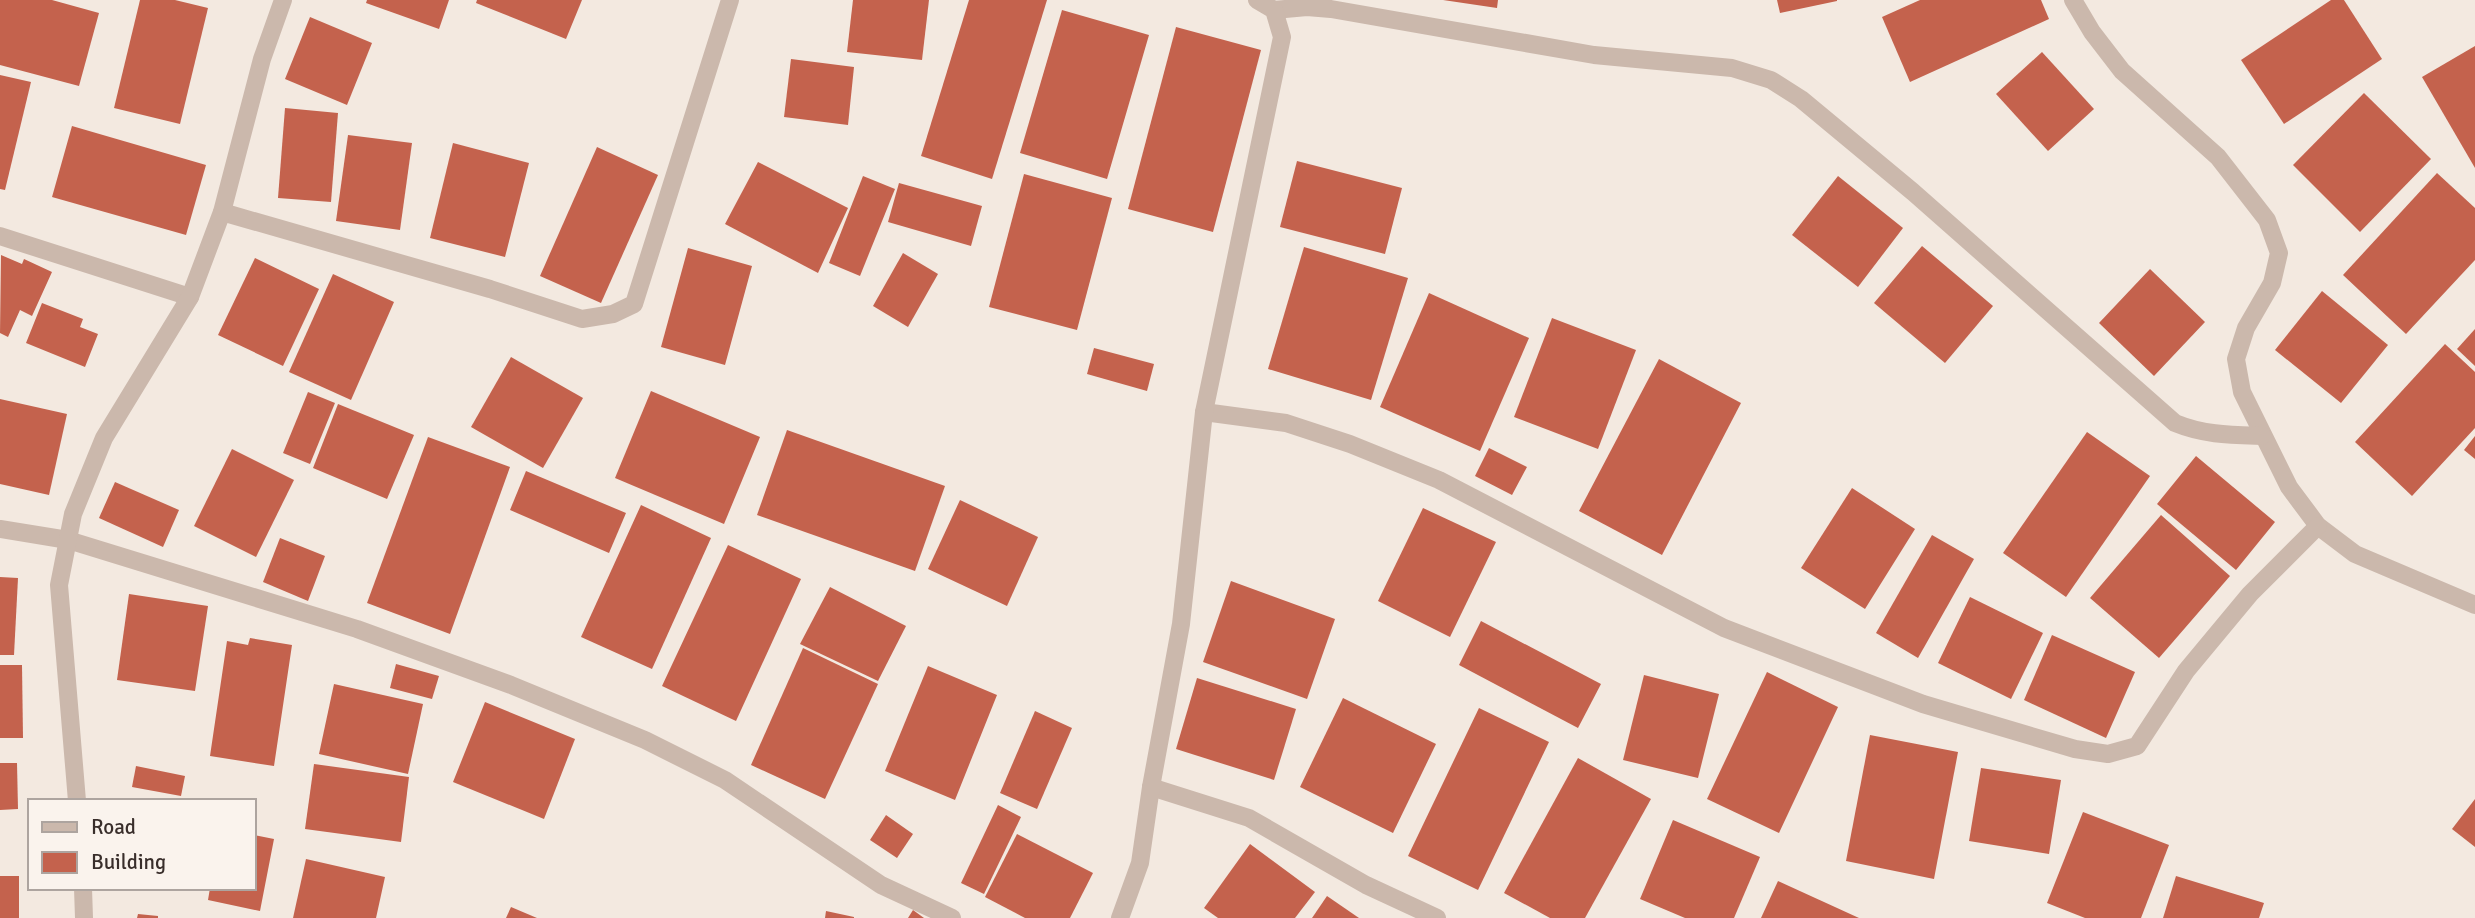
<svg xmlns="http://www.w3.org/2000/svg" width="2475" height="918" font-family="Signika,sans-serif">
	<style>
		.building { fill: #c4624d }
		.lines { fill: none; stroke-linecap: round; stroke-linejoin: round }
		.minor { stroke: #cbb8ac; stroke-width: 18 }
	</style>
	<rect width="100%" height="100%" fill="#f3e9e0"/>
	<g class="building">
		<path d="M 0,0 L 52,0 L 99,13 L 79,86 L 0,65 Z"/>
		<path d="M 140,0 L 175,0 L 208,8 L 180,124 L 114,108 Z"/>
		<path d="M 367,0 L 449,0 L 439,29 L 366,3 Z"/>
		<path d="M 477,0 L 582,0 L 566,39 L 476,3 Z"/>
		<path d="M 853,0 L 929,0 L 922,60 L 847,52 Z"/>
		<path d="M 969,0 L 1047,0 L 992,179 L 921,156 Z"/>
		<path d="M 1443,0 L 1498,0 L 1497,8 Z"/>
		<path d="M 1777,0 L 1837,0 L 1837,1 L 1780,13 Z"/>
		<path d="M 1920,0 L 2041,0 L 2049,19 L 1910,82 L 1882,17 Z"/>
		<path d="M 2331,0 L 2344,0 L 2382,59 L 2284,124 L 2241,60 Z"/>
		<path d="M 1062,10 L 1149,35 L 1107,179 L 1020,153 Z"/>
		<path d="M 310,17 L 372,43 L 347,105 L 285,79 Z"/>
		<path d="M 1176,27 L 1261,50 L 1213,232 L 1128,209 Z"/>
		<path d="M 2475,46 L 2475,168 L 2422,77 Z"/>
		<path d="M 2042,52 L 2094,109 L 2048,151 L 1996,94 Z"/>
		<path d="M 791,59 L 854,67 L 848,125 L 784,117 Z"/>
		<path d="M 0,75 L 31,82 L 5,190 L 0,189 Z"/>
		<path d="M 2364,93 L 2431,159 L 2360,232 L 2293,165 Z"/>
		<path d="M 285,108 L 338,113 L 331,202 L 278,198 Z"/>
		<path d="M 72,126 L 206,165 L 186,235 L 52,197 Z"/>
		<path d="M 348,135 L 412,143 L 400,230 L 336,221 Z"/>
		<path d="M 453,143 L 529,163 L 505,257 L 430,238 Z"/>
		<path d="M 597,147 L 658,175 L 601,303 L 540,276 Z"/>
		<path d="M 1297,161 L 1402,188 L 1385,254 L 1280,227 Z"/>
		<path d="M 758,162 L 848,208 L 818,273 L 725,224 Z"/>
		<path d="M 2437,173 L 2475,208 L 2475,260 L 2406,334 L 2343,275 Z"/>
		<path d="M 1024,174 L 1112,198 L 1077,330 L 989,307 Z"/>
		<path d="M 863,176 L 895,189 L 860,276 L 829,263 Z"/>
		<path d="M 1838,176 L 1903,228 L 1858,287 L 1792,235 Z"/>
		<path d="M 899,183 L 982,206 L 971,246 L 888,222 Z"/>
		<path d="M 1922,246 L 1993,306 L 1945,363 L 1874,303 Z"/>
		<path d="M 1304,247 L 1408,278 L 1371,400 L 1268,369 Z"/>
		<path d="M 688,248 L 752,266 L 725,365 L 661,347 Z"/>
		<path d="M 903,253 L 938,274 L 908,327 L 873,306 Z"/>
		<path d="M 1,255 L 22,264 L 24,259 L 52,272 L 32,316 L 20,310 L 8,337 L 0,333 Z"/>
		<path d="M 255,258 L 319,289 L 283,366 L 218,335 Z"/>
		<path d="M 2150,269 L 2205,322 L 2154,376 L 2099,323 Z"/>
		<path d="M 333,274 L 394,302 L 351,400 L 289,372 Z"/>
		<path d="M 2322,291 L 2388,345 L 2341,403 L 2275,350 Z"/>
		<path d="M 1429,293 L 1529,338 L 1480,451 L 1380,407 Z"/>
		<path d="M 42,303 L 83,319 L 80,327 L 98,334 L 85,367 L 26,343 Z"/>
		<path d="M 1552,318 L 1636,350 L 1598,449 L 1514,417 Z"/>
		<path d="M 2475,329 L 2475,366 L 2457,349 Z"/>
		<path d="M 2445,344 L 2475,372 L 2475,428 L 2412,496 L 2355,442 Z"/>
		<path d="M 1094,348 L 1154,364 L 1147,391 L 1087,374 Z"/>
		<path d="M 511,357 L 583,398 L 543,468 L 471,427 Z"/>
		<path d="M 1659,359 L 1741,403 L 1662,555 L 1579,511 Z"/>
		<path d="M 651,391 L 760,437 L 724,524 L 615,478 Z"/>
		<path d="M 308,392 L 335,403 L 310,464 L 283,453 Z"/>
		<path d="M 0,399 L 67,414 L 49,495 L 0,484 Z"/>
		<path d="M 338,404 L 414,435 L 387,499 L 313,468 Z"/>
		<path d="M 787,430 L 945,486 L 915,571 L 757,515 Z"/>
		<path d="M 2087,432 L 2150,476 L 2066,597 L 2003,553 Z"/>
		<path d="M 2475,436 L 2475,459 L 2464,450 Z"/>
		<path d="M 428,437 L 510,467 L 450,634 L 367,603 Z"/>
		<path d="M 1489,448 L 1527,467 L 1512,495 L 1475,476 Z"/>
		<path d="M 232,449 L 294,480 L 256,557 L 194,526 Z"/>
		<path d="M 2196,456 L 2275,522 L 2236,570 L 2157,504 Z"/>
		<path d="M 526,471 L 626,513 L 609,553 L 510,510 Z"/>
		<path d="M 115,482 L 179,510 L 163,547 L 99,518 Z"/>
		<path d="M 1852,488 L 1915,529 L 1865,609 L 1801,568 Z"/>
		<path d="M 960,500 L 1038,537 L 1007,606 L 928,569 Z"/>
		<path d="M 641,505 L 711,538 L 652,669 L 581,637 Z"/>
		<path d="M 1423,508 L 1496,542 L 1450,637 L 1378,601 Z"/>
		<path d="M 2161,515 L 2230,576 L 2159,658 L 2090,598 Z"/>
		<path d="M 1932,535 L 1974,559 L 1918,658 L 1876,633 Z"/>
		<path d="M 280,538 L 325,556 L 308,601 L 263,582 Z"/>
		<path d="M 728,545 L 801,579 L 736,721 L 662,686 Z"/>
		<path d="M 0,577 L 18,578 L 14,655 L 0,655 Z"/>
		<path d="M 1231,581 L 1335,619 L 1307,699 L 1203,662 Z"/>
		<path d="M 830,587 L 906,626 L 878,681 L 800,644 Z"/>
		<path d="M 129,594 L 208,606 L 195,691 L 117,680 Z"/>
		<path d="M 1970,597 L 2043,633 L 2011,699 L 1938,663 Z"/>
		<path d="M 1481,621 L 1601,684 L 1578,728 L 1459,665 Z"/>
		<path d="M 2052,635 L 2135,672 L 2106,738 L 2024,700 Z"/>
		<path d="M 250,638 L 292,645 L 274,766 L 210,756 L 227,641 L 248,645 Z"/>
		<path d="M 803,648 L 878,684 L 825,799 L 751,765 Z"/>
		<path d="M 396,664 L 439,676 L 432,699 L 390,688 Z"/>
		<path d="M 0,665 L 22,665 L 23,738 L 0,738 Z"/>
		<path d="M 928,666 L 997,695 L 955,800 L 885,771 Z"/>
		<path d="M 1767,672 L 1838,707 L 1779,833 L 1707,799 Z"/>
		<path d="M 1644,675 L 1719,694 L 1698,778 L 1623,760 Z"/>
		<path d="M 1197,678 L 1296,709 L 1274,780 L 1176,749 Z"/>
		<path d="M 334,684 L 423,704 L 408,774 L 319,754 Z"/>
		<path d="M 1343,698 L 1436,744 L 1393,833 L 1300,787 Z"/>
		<path d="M 485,702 L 575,739 L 544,819 L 453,782 Z"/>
		<path d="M 1479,708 L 1549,742 L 1478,890 L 1408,856 Z"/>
		<path d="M 1035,711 L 1072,728 L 1037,809 L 1000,793 Z"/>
		<path d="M 1870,735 L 1958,752 L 1934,879 L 1846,861 Z"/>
		<path d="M 1578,758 L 1651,799 L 1585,918 L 1550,918 L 1504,893 Z"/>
		<path d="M 0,763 L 17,763 L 18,809 L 0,810 Z"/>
		<path d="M 314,764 L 409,777 L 401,842 L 305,829 Z"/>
		<path d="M 136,766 L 185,776 L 181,796 L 132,787 Z"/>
		<path d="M 1981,768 L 2061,780 L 2049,854 L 1969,841 Z"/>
		<path d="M 2475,799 L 2475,847 L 2452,829 Z"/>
		<path d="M 998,805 L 1021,817 L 984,894 L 961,883 Z"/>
		<path d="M 2083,812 L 2169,845 L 2141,918 L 2085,918 L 2047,903 Z"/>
		<path d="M 886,815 L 913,834 L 897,858 L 870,840 Z"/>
		<path d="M 1673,820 L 1760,857 L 1734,918 L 1685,918 L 1640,899 Z"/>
		<path d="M 1017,834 L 1093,873 L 1070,918 L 1025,918 L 985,897 Z"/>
		<path d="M 254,835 L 274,839 L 260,911 L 208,900 L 210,888 L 254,888 Z"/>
		<path d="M 1250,844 L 1315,892 L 1295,918 L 1218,918 L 1204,908 Z"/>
		<path d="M 306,859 L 385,877 L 376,918 L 293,918 Z"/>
		<rect x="0" y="876" width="19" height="42"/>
		<path d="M 2176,876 L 2264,903 L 2259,918 L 2163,918 Z"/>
		<path d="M 1778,881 L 1859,918 L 1761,918 Z"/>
		<path d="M 1327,896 L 1359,918 L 1312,918 Z"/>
		<path d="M 511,907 L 537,918 L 506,918 Z"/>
		<path d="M 913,910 L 924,918 L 908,918 Z"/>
		<path d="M 826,911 L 854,917 L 854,918 L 825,918 Z"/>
		<path d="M 138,914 L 158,916 L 158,918 L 137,918 Z"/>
	</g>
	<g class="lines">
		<g class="minor">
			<path d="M 2073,0 L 2092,32 L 2122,71 L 2218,157 L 2267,220 L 2279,253 L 2272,283 L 2246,328 L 2236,359 L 2242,392 L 2289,487 L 2318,526 L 2355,554 L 2475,605"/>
			<path d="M 1274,10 L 1307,7 L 1331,9 L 1594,55 L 1732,68 L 1771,80 L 1801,99 L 1913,192 L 2175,423 C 2204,435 2231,435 2262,436"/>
			<path d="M 222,212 L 490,289 L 582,319 L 613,314 L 634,304 L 730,0"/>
			<path d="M 0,236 L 190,297"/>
			<path d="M 1204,412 L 1286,423 L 1350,444 L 1439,480 L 1724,628 L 1923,704 L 2075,749 L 2108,754 L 2137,746 L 2186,671 L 2250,594 L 2318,526"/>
			<path d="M 0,529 L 68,540 L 357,629 L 511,685 L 645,740 L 725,780 L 881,885 L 952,918"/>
			<path d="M 1151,787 L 1249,818 L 1366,885 L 1437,918"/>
			<path d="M 77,801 L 59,585 L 73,514 L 104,438 L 190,297 L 222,212 L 262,59 L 283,0"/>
			<path d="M 83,888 L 84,918"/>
			<path d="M 1120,918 L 1140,863 L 1151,787 L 1181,624 L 1204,412 L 1282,37 L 1274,10 L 1257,0"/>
		</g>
	</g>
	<rect x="28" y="799" width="228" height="91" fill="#faf3ed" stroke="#ada49f" stroke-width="2"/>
	<rect x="42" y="822" width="35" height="10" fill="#cbb8ac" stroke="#ada49f" stroke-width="2"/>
	<text x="91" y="834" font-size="21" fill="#392e2b">Road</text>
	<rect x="42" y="852" width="35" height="21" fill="#c4624d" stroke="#ada49f" stroke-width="2"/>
	<text x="91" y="869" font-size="21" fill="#392e2b">Building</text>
</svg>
